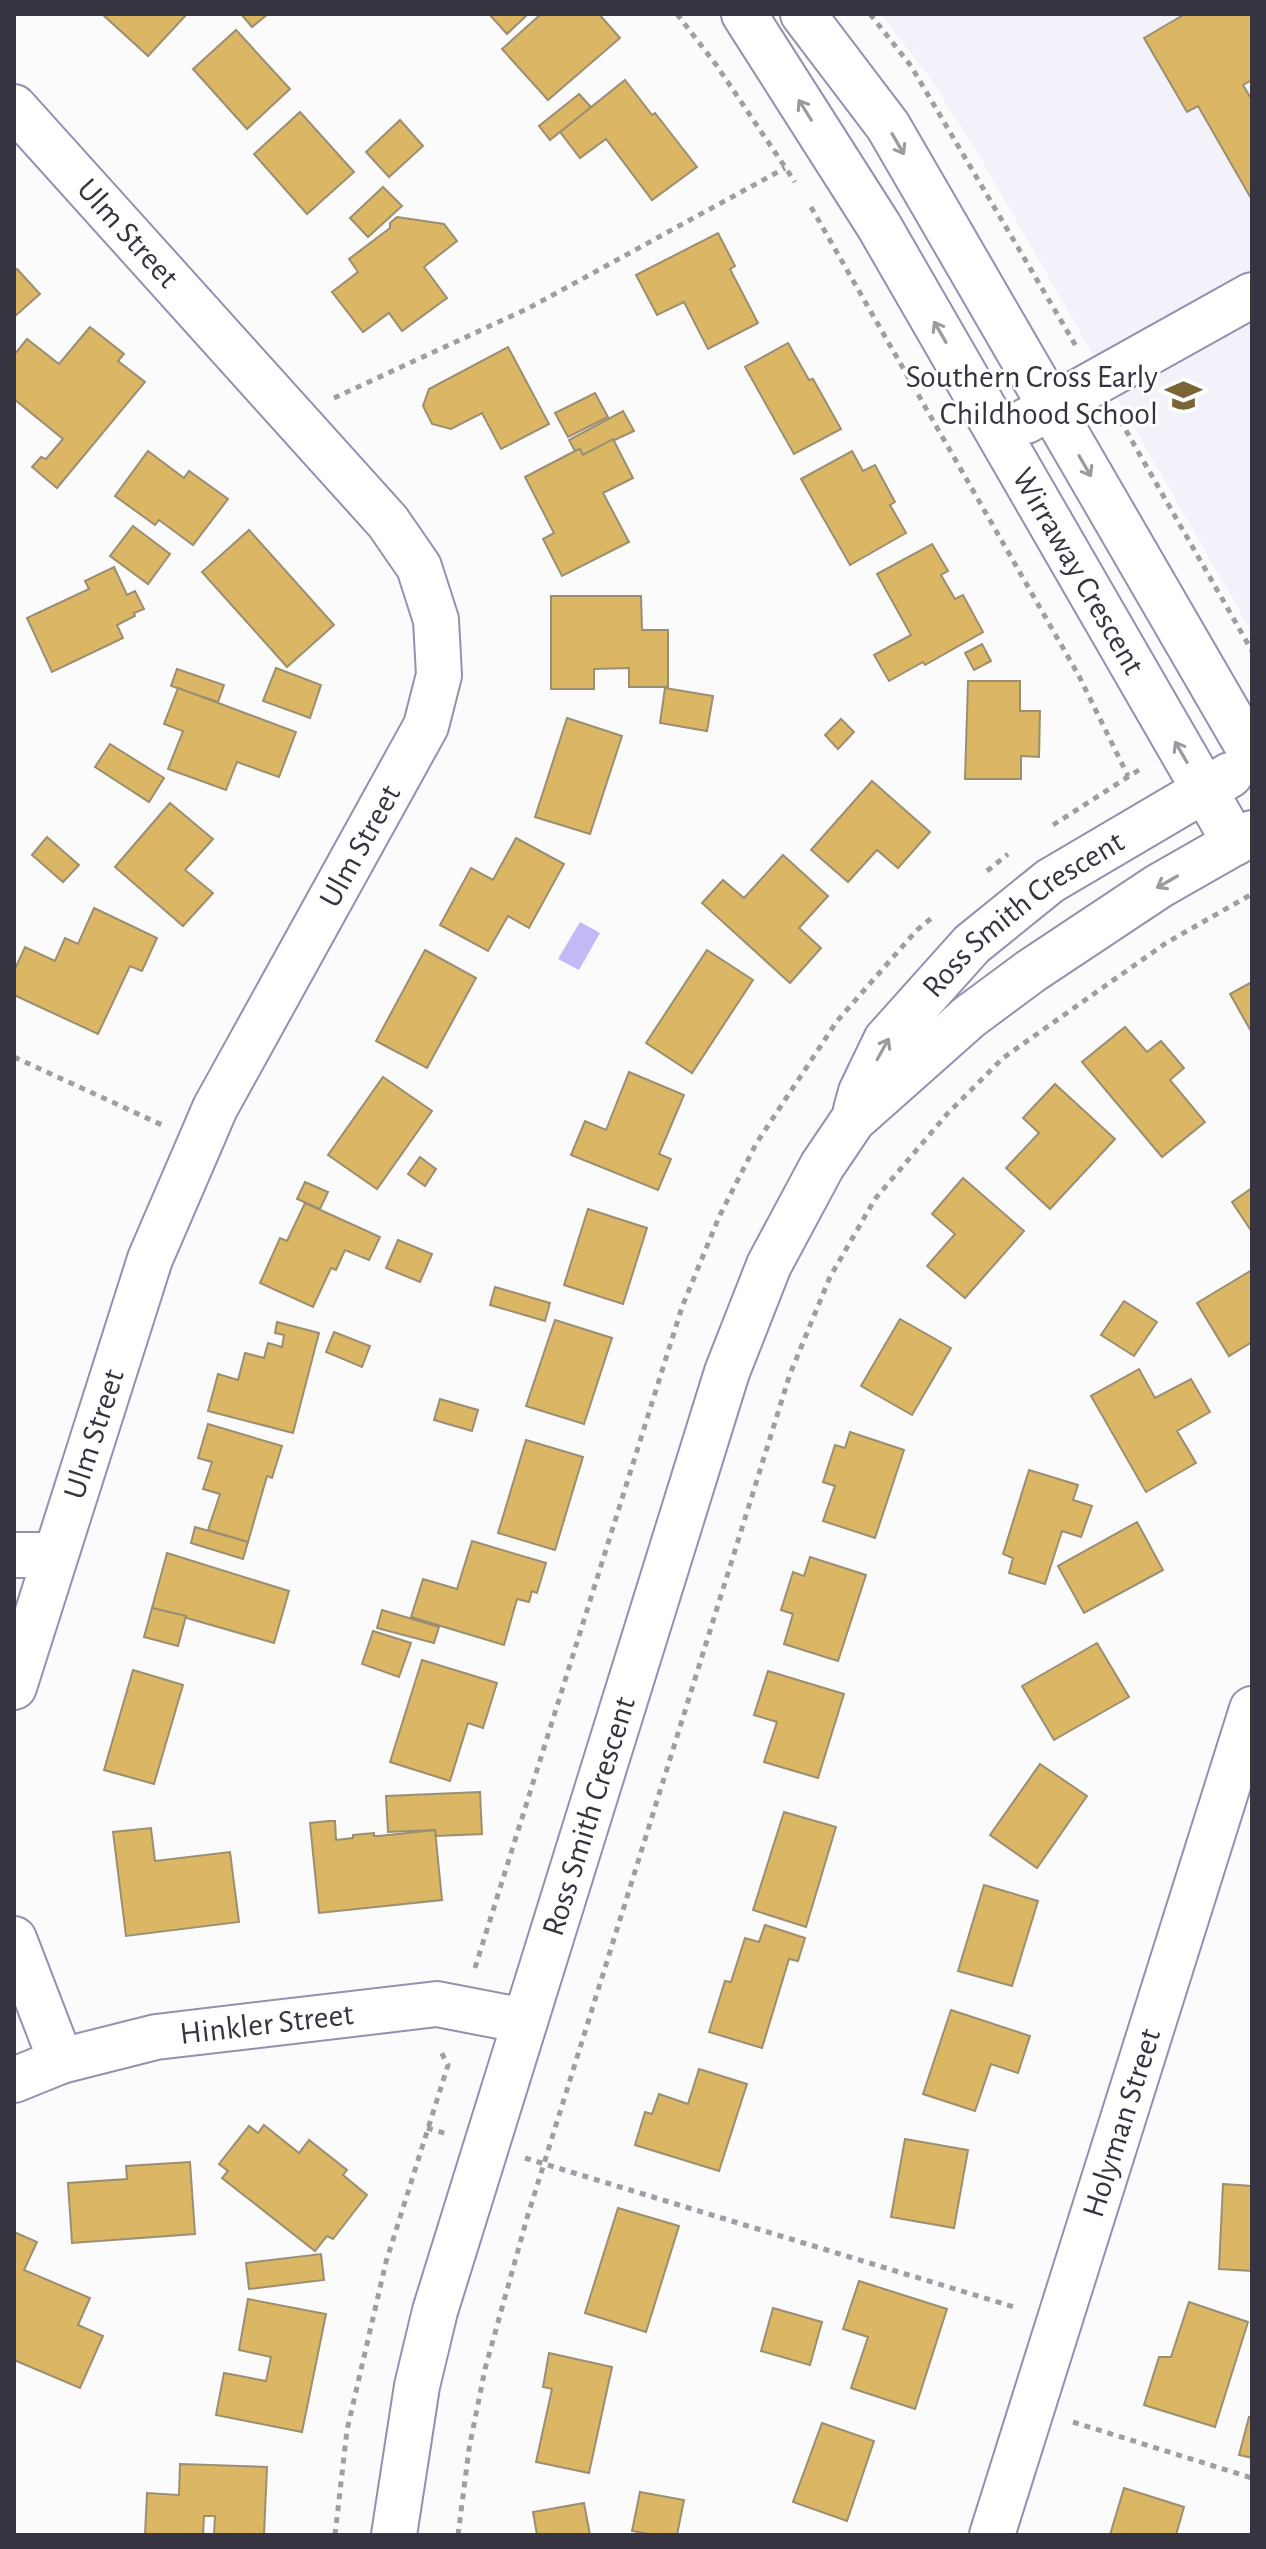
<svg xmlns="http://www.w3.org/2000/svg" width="1266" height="2549" font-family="'Alegreya Sans',sans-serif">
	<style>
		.built { fill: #f3f2fa }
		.water { fill: #c2b9f7 }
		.building { fill: #dab665; stroke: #9c8e71; stroke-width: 2 }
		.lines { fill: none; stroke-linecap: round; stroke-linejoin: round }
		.minor-casing { stroke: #9490ae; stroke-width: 48 }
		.path { stroke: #9f9ea4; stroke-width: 5; stroke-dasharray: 6 6; stroke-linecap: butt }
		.minor { stroke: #fff; stroke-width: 44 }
		.oneway { stroke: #9a9aa0 }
		.labels { text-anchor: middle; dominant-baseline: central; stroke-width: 6; stroke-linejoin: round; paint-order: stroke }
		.street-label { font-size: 32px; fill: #353440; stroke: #fff }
		.poi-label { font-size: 32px; fill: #353440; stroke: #fff; text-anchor: end }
	</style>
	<rect width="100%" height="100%" fill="#fbfbfb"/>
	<path class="built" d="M 881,14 L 1252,14 L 1252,633 L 981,159 L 930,78 Z"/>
	<path class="water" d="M 580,922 L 600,933 L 579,970 L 558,959 Z"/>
	<g class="building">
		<path d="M 102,14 L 187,14 L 148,56 Z"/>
		<path d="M 241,14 L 268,14 L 252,27 Z"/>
		<path d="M 489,14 L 528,14 L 507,34 Z"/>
		<path d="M 541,14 L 599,14 L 620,38 L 548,100 L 502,49 Z"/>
		<path d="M 1185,14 L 1252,14 L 1252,80 L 1243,85 L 1252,100 L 1252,200 L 1198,106 L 1187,112 L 1144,38 Z"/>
		<path d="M 236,30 L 290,89 L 247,129 L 193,69 Z"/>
		<path d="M 625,80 L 652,115 L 655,113 L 697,167 L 652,200 L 606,139 L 580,158 L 560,132 Z"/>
		<path d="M 579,94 L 591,107 L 550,140 L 539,126 Z"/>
		<path d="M 300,112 L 354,172 L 307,214 L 254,154 Z"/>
		<path d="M 400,120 L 423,146 L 389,177 L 366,152 Z"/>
		<path d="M 383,187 L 402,206 L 368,237 L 350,218 Z"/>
		<path d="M 397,217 L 444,224 L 457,241 L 424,267 L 447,298 L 402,331 L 389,313 L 363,332 L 332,292 L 358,272 L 349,259 L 390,228 L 390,223 Z"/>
		<path d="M 718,233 L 735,266 L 730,269 L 758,323 L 708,349 L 684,302 L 657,315 L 636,275 Z"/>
		<path d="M 17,269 L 40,294 L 14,317 L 14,271 Z"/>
		<path d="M 90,327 L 124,354 L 118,361 L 145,382 L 57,488 L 32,467 L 41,457 L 46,459 L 63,439 L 14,399 L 14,355 L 27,339 L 59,364 Z"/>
		<path d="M 788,343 L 809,380 L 813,379 L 841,429 L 794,454 L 745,367 Z"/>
		<path d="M 508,347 L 549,424 L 501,449 L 482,413 L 451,429 L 432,424 L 423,406 L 429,389 Z"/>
		<path d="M 595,393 L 608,417 L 568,437 L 555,413 Z"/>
		<path d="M 623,411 L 634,431 L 583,455 L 580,449 L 575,451 L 569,440 Z"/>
		<path d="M 613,439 L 633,478 L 603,493 L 629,542 L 562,576 L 543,539 L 554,533 L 525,477 L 575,451 L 580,449 L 583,455 Z"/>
		<path d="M 148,451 L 184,478 L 189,471 L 228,499 L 193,545 L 159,520 L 155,525 L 115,496 Z"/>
		<path d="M 852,451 L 863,471 L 875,465 L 895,502 L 890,505 L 906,533 L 850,565 L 801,479 Z"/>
		<path d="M 133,526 L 170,554 L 148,584 L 110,556 Z"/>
		<path d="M 249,530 L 334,625 L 287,667 L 202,572 Z"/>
		<path d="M 932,544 L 948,571 L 941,575 L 955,599 L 963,595 L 983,632 L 925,665 L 923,662 L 889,681 L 874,655 L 911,635 L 877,574 Z"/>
		<path d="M 114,567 L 127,595 L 135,591 L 144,609 L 134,613 L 135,616 L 117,625 L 123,638 L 52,672 L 27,618 L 89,589 L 85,581 Z"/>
		<path d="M 551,596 L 641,596 L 642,630 L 668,630 L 668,687 L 629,687 L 629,668 L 594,669 L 594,689 L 551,689 Z"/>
		<path d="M 982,644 L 991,661 L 974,670 L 965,653 Z"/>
		<path d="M 276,668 L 321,685 L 310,718 L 263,701 Z"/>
		<path d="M 177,669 L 224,685 L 218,702 L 171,686 Z"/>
		<path d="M 968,681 L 1020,681 L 1020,711 L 1040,711 L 1039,757 L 1021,756 L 1021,779 L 965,779 Z"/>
		<path d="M 178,688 L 296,732 L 279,777 L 237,762 L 226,790 L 168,769 L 183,731 L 164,724 Z"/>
		<path d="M 665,688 L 713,696 L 707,731 L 660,723 Z"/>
		<path d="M 567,718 L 622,736 L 590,834 L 535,817 Z"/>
		<path d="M 841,719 L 854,732 L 838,749 L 825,735 Z"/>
		<path d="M 110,744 L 164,778 L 149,802 L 95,767 Z"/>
		<path d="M 872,781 L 930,832 L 898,868 L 877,850 L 848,882 L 811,850 Z"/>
		<path d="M 170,803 L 213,839 L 185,870 L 213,893 L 183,926 L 115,867 Z"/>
		<path d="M 47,837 L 79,865 L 63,882 L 32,855 Z"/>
		<path d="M 516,838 L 564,864 L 529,928 L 508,916 L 488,951 L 440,925 L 471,868 L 493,880 Z"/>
		<path d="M 783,855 L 828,896 L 799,928 L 821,948 L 790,983 L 702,903 L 723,880 L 744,898 Z"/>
		<path d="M 94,908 L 157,938 L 142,971 L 130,966 L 98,1034 L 14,995 L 14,971 L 25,947 L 55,961 L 65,938 L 78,944 Z"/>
		<path d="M 425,950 L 476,978 L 427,1068 L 376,1041 Z"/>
		<path d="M 707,950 L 753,980 L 692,1073 L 646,1043 Z"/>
		<path d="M 1252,982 L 1252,1033 L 1230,994 Z"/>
		<path d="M 1125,1027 L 1147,1052 L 1161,1041 L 1184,1068 L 1170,1080 L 1205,1122 L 1162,1157 L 1082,1062 Z"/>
		<path d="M 629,1072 L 684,1095 L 659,1154 L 671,1159 L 658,1190 L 571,1155 L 585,1121 L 606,1130 Z"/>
		<path d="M 383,1077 L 432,1111 L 377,1189 L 328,1155 Z"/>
		<path d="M 1055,1084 L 1115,1139 L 1050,1209 L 1006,1168 L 1039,1133 L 1023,1118 Z"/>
		<path d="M 420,1157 L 436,1169 L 425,1186 L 408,1174 Z"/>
		<path d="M 963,1178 L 1024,1231 L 965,1298 L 927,1266 L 955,1234 L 932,1214 Z"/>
		<path d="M 305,1182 L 328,1192 L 320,1209 L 297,1199 Z"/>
		<path d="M 1252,1188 L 1252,1232 L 1232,1202 Z"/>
		<path d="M 305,1203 L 380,1237 L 369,1260 L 345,1250 L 336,1270 L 331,1268 L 313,1307 L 260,1283 L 280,1238 L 287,1241 Z"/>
		<path d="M 588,1209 L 647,1228 L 623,1304 L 564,1285 Z"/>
		<path d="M 398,1240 L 432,1254 L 420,1282 L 386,1268 Z"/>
		<path d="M 1252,1270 L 1252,1342 L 1229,1356 L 1197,1303 Z"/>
		<path d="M 495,1287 L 550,1303 L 545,1321 L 490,1305 Z"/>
		<path d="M 1124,1301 L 1157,1322 L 1134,1356 L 1101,1335 Z"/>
		<path d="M 900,1319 L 951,1348 L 912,1415 L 861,1386 Z"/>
		<path d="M 555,1320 L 612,1338 L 584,1424 L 526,1406 Z"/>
		<path d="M 277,1322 L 319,1333 L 293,1433 L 208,1411 L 218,1374 L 238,1380 L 245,1353 L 264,1358 L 268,1343 L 282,1347 L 284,1335 L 275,1333 Z"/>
		<path d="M 334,1332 L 370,1346 L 362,1367 L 326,1352 Z"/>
		<path d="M 1139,1369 L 1155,1398 L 1191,1379 L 1210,1412 L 1177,1431 L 1196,1463 L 1146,1492 L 1091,1396 Z"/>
		<path d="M 440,1399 L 478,1410 L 472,1431 L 434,1420 Z"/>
		<path d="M 208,1424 L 282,1446 L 272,1478 L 267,1476 L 248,1542 L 208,1530 L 220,1494 L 203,1489 L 212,1462 L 198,1458 Z"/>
		<path d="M 850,1432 L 904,1450 L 875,1538 L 823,1521 L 835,1486 L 823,1482 L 835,1445 L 845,1448 Z"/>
		<path d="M 526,1440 L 583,1457 L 555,1550 L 498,1533 Z"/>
		<path d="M 1029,1470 L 1078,1485 L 1073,1500 L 1092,1506 L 1081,1537 L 1062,1531 L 1045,1584 L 1009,1573 L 1013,1558 L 1003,1554 Z"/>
		<path d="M 1137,1522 L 1163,1570 L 1084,1613 L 1058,1566 Z"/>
		<path d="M 195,1527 L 248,1542 L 243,1559 L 191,1543 Z"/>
		<path d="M 472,1541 L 546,1563 L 537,1593 L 532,1591 L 529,1602 L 517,1599 L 504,1645 L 411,1617 L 423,1579 L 457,1589 Z"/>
		<path d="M 167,1553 L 289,1591 L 274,1643 L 152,1608 Z"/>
		<path d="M 810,1557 L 866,1575 L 838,1661 L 784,1644 L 793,1614 L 781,1610 L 793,1572 L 804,1576 Z"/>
		<path d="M 152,1608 L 186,1616 L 178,1646 L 144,1637 Z"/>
		<path d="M 382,1610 L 439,1627 L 434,1643 L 377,1628 Z"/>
		<path d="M 373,1631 L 411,1643 L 399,1677 L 362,1664 Z"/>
		<path d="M 1097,1643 L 1129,1697 L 1054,1740 L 1022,1686 Z"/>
		<path d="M 422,1660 L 497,1683 L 483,1728 L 468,1723 L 450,1781 L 390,1762 Z"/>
		<path d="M 133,1670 L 183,1685 L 154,1784 L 104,1770 Z"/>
		<path d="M 768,1671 L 844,1694 L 818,1778 L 764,1762 L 777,1722 L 754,1715 Z"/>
		<path d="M 1040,1764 L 1087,1796 L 1037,1868 L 990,1835 Z"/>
		<path d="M 480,1792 L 482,1834 L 436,1836 L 435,1830 L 388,1832 L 386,1796 Z"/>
		<path d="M 784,1812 L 836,1827 L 806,1927 L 753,1910 Z"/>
		<path d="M 329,1821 L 335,1821 L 336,1840 L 353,1838 L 353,1835 L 374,1833 L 374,1836 L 379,1836 L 435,1830 L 442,1900 L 319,1913 L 310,1823 Z"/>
		<path d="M 151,1828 L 155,1861 L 230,1852 L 239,1922 L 126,1936 L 113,1832 Z"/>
		<path d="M 984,1885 L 1038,1901 L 1012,1986 L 958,1971 Z"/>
		<path d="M 765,1925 L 805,1938 L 798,1961 L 789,1959 L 762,2048 L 709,2032 L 725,1981 L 731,1982 L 745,1938 L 759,1942 Z"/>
		<path d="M 951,2010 L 1030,2036 L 1018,2073 L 991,2064 L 975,2111 L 923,2094 Z"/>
		<path d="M 699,2069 L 747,2084 L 719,2171 L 635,2145 L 645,2112 L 652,2114 L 659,2094 L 688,2104 Z"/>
		<path d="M 264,2125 L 299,2153 L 309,2140 L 347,2170 L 343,2175 L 367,2195 L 333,2239 L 327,2236 L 315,2251 L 222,2178 L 228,2171 L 219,2164 L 249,2126 L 258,2133 Z"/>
		<path d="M 905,2139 L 968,2150 L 954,2228 L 891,2217 Z"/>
		<path d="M 190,2162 L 195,2234 L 72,2243 L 68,2183 L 127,2179 L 126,2166 Z"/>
		<path d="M 1223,2184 L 1252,2186 L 1252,2271 L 1219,2269 Z"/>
		<path d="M 618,2208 L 679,2226 L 646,2332 L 585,2313 Z"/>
		<path d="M 14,2232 L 37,2242 L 24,2270 L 90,2298 L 78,2325 L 103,2336 L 80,2388 L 14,2360 Z"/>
		<path d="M 321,2254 L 324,2280 L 249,2289 L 246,2263 Z"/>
		<path d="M 859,2281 L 947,2309 L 915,2409 L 851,2388 L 868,2337 L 843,2329 Z"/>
		<path d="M 248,2299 L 326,2314 L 302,2432 L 216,2415 L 224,2373 L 266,2381 L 271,2357 L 239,2350 Z"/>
		<path d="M 1189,2302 L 1248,2322 L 1215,2427 L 1144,2405 L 1159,2357 L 1171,2357 Z"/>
		<path d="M 773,2308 L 822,2322 L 810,2365 L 761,2351 Z"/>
		<path d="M 549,2353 L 612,2367 L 589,2473 L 536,2462 L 552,2389 L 543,2387 Z"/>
		<path d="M 1249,2417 L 1252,2418 L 1252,2458 L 1239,2455 Z"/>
		<path d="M 822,2423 L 874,2441 L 847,2521 L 793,2502 Z"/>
		<path d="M 180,2464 L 267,2467 L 264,2535 L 214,2535 L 215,2516 L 204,2516 L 203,2535 L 145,2535 L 147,2493 L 179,2495 Z"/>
		<path d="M 1124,2488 L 1184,2507 L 1176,2535 L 1110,2535 Z"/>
		<path d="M 640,2492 L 684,2500 L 677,2535 L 654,2535 L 632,2531 Z"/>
		<path d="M 584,2503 L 590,2535 L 537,2535 L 533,2512 Z"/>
	</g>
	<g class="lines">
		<defs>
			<g id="minor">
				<path id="s1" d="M 744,14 L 879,226 L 1235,843"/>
				<path d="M 803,14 L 888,126 L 1252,754"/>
				<path id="s2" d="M 14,107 L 388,522 L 419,567 L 436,620 L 439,675 L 426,726 L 215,1108 L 200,1143 L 150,1259 L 14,1687"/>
				<path d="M 1026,421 L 1252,295"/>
				<path id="s3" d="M 856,1110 L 861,1092 L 886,1040 L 972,944 L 1050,881 L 1230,775"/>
				<path d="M 14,1555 L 55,1555"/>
				<path d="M 14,1939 L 61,2061"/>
				<path id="s4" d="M 14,2080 L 61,2061 L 156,2037 L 437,2004 L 525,2021"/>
				<path id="s5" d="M 394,2535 L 417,2386 L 435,2311 L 727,1372 L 769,1265 L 822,1166 L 853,1120 L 969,1017 L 1031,971 L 1159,886 L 1252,833"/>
				<path id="s6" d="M 992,2535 L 1252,1709"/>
			</g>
		</defs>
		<use href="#minor" class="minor-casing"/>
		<g class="path">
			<path d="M 677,14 L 717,66 L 795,182"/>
			<path d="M 870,14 L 911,66 L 1076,346"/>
			<path d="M 811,207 L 1079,676 L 1128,776"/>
			<path d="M 334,398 L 529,308 L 785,168"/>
			<path d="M 1120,420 L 1252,651"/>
			<path d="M 1053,825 L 1142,768"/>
			<path d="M 987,871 L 1008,854"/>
			<path d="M 14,1057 L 162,1125"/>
			<path d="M 475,1968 L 682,1307 L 719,1217 L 756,1144 L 837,1021 L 917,930 L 934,916"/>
			<path d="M 427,2128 L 447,2134"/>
			<path d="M 525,2158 L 1017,2308"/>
			<path d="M 1073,2422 L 1252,2478"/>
			<path d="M 335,2535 L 347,2430 L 386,2262 L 448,2065 L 440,2050"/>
			<path d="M 458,2535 L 469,2449 L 485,2369 L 527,2218 L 790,1374 L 830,1277 L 875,1199 L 948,1113 L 1003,1058 L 1166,943 L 1252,894"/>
		</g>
		<use href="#minor" class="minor"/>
	</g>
	<defs><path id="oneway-shaft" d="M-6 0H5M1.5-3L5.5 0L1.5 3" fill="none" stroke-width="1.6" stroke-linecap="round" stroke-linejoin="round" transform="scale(2)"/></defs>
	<g class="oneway">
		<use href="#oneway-shaft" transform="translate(805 110) rotate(-122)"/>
		<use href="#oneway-shaft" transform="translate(898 144) rotate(60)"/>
		<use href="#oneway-shaft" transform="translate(940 332) rotate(-120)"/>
		<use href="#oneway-shaft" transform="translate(1085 466) rotate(60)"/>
		<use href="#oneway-shaft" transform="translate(1181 752) rotate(-120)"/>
		<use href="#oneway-shaft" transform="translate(1167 882) rotate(150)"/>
		<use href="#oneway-shaft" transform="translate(883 1049) rotate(-61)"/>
	</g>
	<defs>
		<symbol id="school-bare" viewBox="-9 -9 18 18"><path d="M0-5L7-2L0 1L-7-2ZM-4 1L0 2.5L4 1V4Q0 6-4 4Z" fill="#7a6534" stroke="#fff" stroke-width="2.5" paint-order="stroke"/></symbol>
	</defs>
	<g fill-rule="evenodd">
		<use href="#school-bare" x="1158" y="370" width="51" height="51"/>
	</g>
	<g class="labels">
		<g class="street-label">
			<text stroke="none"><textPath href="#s2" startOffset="170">Ulm Street</textPath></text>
			<text stroke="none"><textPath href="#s1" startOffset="650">Wirraway Crescent</textPath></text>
			<text transform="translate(360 846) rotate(-61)">Ulm Street</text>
			<text stroke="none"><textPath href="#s3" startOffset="264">Ross Smith Crescent</textPath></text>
			<text transform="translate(94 1434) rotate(-72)">Ulm Street</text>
			<text stroke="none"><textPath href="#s5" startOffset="746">Ross Smith Crescent</textPath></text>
			<text stroke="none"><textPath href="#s4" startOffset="260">Hinkler Street</textPath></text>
			<text stroke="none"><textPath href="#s6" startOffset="432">Holyman Street</textPath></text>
		</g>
		<g class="poi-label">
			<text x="1158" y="377">Southern Cross Early<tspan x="1158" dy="37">Childhood School</tspan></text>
		</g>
	</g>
	<rect width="1266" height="2549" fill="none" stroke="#353440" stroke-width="32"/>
</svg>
